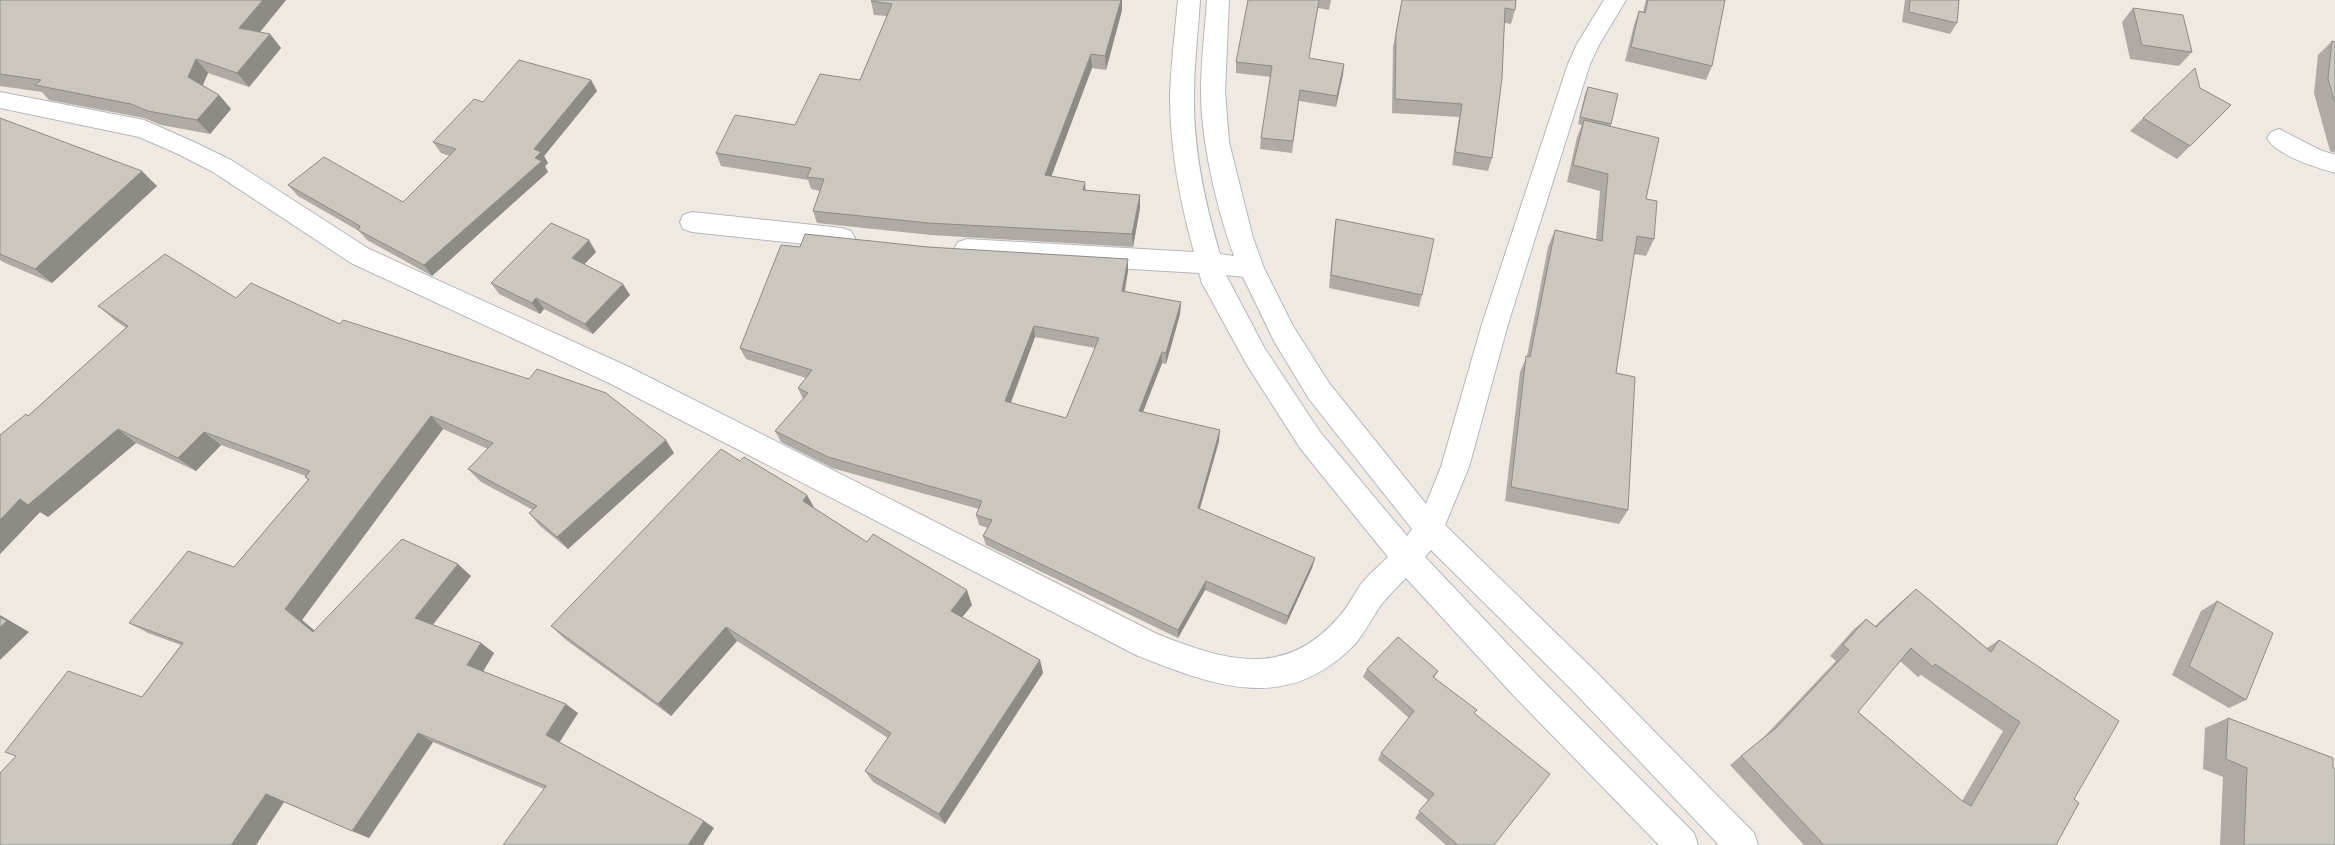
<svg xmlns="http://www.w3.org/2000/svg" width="2335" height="845" font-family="'Open Sans',sans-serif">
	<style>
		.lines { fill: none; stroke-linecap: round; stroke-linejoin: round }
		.minor-casing { stroke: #b4b7c1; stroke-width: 2 }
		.minor { fill: #fff; fill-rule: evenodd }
		.wall { fill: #afaba4; fill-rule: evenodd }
		.shaded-wall { fill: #8e8b86 }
		.building { fill: #cbc7bf; stroke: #8e8b86; fill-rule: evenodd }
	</style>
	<rect width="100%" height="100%" fill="#efe9e1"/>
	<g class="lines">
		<defs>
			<g id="minor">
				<path d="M 1178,0 L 1200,0 C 1198,32 1194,64 1194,96 C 1193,149 1205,203 1220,254 L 1234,256 C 1217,210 1201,141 1201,92 C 1201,61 1205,30 1207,0 L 1229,0 L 1225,92 L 1229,142 L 1253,238 L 1264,268 L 1293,326 L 1329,383 L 1426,504 L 1441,467 L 1482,324 L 1568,64 L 1577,44 L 1604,0 L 1626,0 L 1599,45 L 1590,64 L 1508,324 L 1469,467 L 1445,525 L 1597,673 L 1754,833 L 1758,845 L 1719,845 L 1575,693 L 1431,550 L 1425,557 L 1536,674 L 1694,833 L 1698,845 L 1659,845 L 1514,696 L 1406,578 C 1397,587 1388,596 1380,606 C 1372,619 1365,632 1355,644 C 1287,715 1214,686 1136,655 L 609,383 L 351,263 L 213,172 L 178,154 L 139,137 L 0,108 L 0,92 L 144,120 L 194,142 L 231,160 L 369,249 L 629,367 L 1157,634 C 1223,660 1283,680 1337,619 C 1347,609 1353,596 1361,584 C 1369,574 1379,566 1388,557 L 1300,448 L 1247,365 L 1202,283 L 1199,273 L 967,259 L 958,256 L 954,249 L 958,242 L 967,239 L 1194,252 C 1180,202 1170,149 1170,96 C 1171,64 1175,32 1178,0 ZM 1226,275 L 1243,277 L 1274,341 L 1309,399 L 1412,529 L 1407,536 L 1320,432 L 1265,349 Z"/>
				<path d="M 2279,129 L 2320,150 L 2335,155 L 2335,173 C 2316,167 2277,156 2267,138 L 2271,132 Z"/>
				<path d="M 692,212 L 842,228 L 851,231 L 855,238 L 851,245 L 842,248 L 692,232 L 683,229 L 680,222 L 683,215 Z"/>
			</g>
		</defs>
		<use href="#minor" class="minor-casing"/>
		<use href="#minor" class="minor"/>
	</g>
	<g class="wall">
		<path d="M 0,0 L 286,0 L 260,32 L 270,34 L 281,48 L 249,87 L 208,73 L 203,85 L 219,95 L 231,109 L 210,134 L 161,125 L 144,118 L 49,100 L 42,92 L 0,86 Z"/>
		<path d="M 872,0 L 1122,0 L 1122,10 L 1106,70 L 1092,68 L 1051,176 L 1086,190 L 1140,195 L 1140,208 L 1133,247 L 931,235 L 817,223 L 813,211 L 820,191 L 811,189 L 808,180 L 721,166 L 716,153 L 795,125 L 860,80 L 887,16 L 874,15 L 871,1 Z"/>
		<path d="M 1248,0 L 1331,0 L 1329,10 L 1318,8 L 1309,58 L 1344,64 L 1336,107 L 1299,101 L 1292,153 L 1260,149 L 1261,138 L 1271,77 L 1236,73 L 1236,62 Z"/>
		<path d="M 1402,0 L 1516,0 L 1515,10 L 1511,24 L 1505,23 L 1492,158 L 1488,171 L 1452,165 L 1459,117 L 1392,113 L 1393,47 Z"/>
		<path d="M 1646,0 L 1725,0 L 1712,66 L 1706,80 L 1625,61 L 1634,25 L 1639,11 L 1643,12 Z"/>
		<path d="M 1905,0 L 1959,0 L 1957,23 L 1950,34 L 1902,22 Z"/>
		<path d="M 2133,8 L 2192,52 L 2179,66 L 2130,59 L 2122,22 Z"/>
		<path d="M 2332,41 L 2335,42 L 2335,153 L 2330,151 L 2314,93 L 2318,55 Z"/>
		<path d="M 591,80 L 597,91 L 544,156 L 548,163 L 545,166 L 548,172 L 432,276 L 367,240 L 359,231 L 298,196 L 288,185 L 403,202 L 450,156 L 441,153 L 433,142 L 483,102 Z"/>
		<path d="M 1588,87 L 1611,124 L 1611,126 L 1646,199 L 1654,239 L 1646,256 L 1634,254 L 1616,373 L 1628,510 L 1619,524 L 1505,501 L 1520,372 L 1527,356 L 1548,247 L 1555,230 L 1596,240 L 1600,191 L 1567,182 L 1577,137 L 1582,125 L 1578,124 L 1585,94 Z"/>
		<path d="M 2200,88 L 2231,105 L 2177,159 L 2130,131 L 2143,118 Z"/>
		<path d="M 0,118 L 157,186 L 52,283 L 3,262 L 0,260 Z"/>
		<path d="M 1336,219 L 1422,295 L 1419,307 L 1329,288 L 1334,232 Z"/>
		<path d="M 800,247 L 1128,271 L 1125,292 L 1181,302 L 1180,314 L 1166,364 L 1162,363 L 1143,412 L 1219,441 L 1200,509 L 1315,558 L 1312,568 L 1286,625 L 1205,590 L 1178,638 L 986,545 L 983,536 L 988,528 L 979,525 L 976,515 L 979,509 L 832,468 L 781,442 L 775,431 L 803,399 L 798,388 L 806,378 L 746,359 L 740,348 ZM 1035,337 L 1095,348 L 1066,418 L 1011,403 Z"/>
		<path d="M 596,252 L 584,264 L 630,295 L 593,334 L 544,309 L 540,314 L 499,294 L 491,283 Z"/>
		<path d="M 236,298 L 340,324 L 674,453 L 568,549 L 540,526 L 529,513 L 533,510 L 481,482 L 468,469 L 488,449 L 443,429 L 302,620 L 315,631 L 471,576 L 433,625 L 481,643 L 494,653 L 483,671 L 578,713 L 560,742 L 704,821 L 714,828 L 544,789 L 433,742 L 369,838 L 284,802 L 256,845 L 0,845 L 142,697 L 181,645 L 148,633 L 129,623 L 234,567 L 308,480 L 305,477 L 306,476 L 221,445 L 196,471 L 136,443 L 48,517 L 40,512 L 0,554 L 0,435 L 28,416 L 126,328 L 116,321 L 98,306 Z"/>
		<path d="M 814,508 L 867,542 L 972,605 L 962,617 L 1040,660 L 1043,673 L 945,824 L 873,782 L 865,771 L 888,738 L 737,641 L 671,716 L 566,640 L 551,626 Z"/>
		<path d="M 1916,589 L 1987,648 L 1999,640 L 2074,799 L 2056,845 L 1804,845 L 1730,765 L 1764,737 L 1836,661 L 1830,656 L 1853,630 L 1866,619 L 1875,626 L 1902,601 ZM 1900,661 L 1918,677 L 1921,675 L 2003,731 L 1962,801 L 1858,712 Z"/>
		<path d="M 2217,601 L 2246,700 L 2229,708 L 2172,675 L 2201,611 Z"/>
		<path d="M 1367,669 L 1438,671 L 1434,678 L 1475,713 L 1494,845 L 1446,845 L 1415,818 L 1428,800 L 1378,760 L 1381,753 L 1409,718 L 1363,677 Z"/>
		<path d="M 2228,718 L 2333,768 L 2335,845 L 2220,845 L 2223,777 L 2203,769 L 2205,728 Z"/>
	</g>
	<g class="shaded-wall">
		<path d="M 263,0 L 286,0 L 251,43 L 239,28 Z"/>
		<path d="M 1119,0 L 1122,0 L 1122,10 L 1106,70 L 1105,56 Z"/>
		<path d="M 270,34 L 281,48 L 249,87 L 237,73 Z"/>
		<path d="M 1091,54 L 1092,68 L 1047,188 L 1045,175 Z"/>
		<path d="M 196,59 L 208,73 L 200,91 L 188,77 Z"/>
		<path d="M 1344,64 L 1343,75 L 1336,107 L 1337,96 Z"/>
		<path d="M 591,80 L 597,91 L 544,156 L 548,163 L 545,166 L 548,172 L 432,276 L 424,265 L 535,158 L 534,149 Z"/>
		<path d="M 219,95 L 231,109 L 210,134 L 197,120 Z"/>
		<path d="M 142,171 L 157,186 L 52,283 L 35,269 Z"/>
		<path d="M 1085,182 L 1086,195 L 1083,190 Z"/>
		<path d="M 1140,195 L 1140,208 L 1133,247 L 1132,234 Z"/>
		<path d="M 589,240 L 596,252 L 579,270 L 572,258 Z"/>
		<path d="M 1128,259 L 1128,271 L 1122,303 L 1122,291 Z"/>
		<path d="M 623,284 L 630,295 L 593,334 L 585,324 Z"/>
		<path d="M 536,298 L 544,309 L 540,314 L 532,303 Z"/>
		<path d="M 1181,302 L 1180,314 L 1166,364 L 1166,353 Z"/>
		<path d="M 1034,326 L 1035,337 L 1007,412 L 1005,401 Z"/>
		<path d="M 1162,352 L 1162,363 L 1139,422 L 1139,411 Z"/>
		<path d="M 431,416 L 443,429 L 302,620 L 329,643 L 313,632 L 285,609 Z"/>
		<path d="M 118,429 L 136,443 L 48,517 L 40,512 L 0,554 L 0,520 L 20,499 Z"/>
		<path d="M 1220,430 L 1219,441 L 1197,518 L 1198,508 Z"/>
		<path d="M 204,432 L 221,445 L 196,471 L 178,458 Z"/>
		<path d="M 666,440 L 674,453 L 568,549 L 557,537 Z"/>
		<path d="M 807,495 L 816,511 L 803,501 Z"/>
		<path d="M 1315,558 L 1312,568 L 1286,625 L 1288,616 Z"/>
		<path d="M 458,564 L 471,576 L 429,629 L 415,618 Z"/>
		<path d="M 1206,581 L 1205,590 L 1178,638 L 1178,630 Z"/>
		<path d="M 967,590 L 972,605 L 956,625 L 951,611 Z"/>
		<path d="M 0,615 L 29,632 L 0,660 Z"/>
		<path d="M 726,627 L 737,641 L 671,716 L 658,704 Z"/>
		<path d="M 481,643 L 494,653 L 481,675 L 467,665 Z"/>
		<path d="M 1040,660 L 1043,673 L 945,824 L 939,814 Z"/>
		<path d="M 566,704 L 578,713 L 558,744 L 546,735 Z"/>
		<path d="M 418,733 L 433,742 L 369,838 L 352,831 Z"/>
		<path d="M 266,794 L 284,802 L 256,845 L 231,845 Z"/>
		<path d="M 704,821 L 714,828 L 703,845 L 688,845 Z"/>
	</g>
	<g class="building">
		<path d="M 0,0 L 263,0 L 239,28 L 270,34 L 237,73 L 196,59 L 188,77 L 219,95 L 197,120 L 148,111 L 131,104 L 35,85 L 41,80 L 0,74 Z"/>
		<path d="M 872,0 L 1121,0 L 1105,56 L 1091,54 L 1045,175 L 1085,182 L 1083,190 L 1140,195 L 1132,234 L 928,223 L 813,211 L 824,179 L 807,177 L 811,168 L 716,153 L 735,115 L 795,125 L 820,74 L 860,80 L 892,4 L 871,1 Z"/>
		<path d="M 1248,0 L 1319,0 L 1309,58 L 1344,64 L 1337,96 L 1300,90 L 1293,141 L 1261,138 L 1272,66 L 1236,62 Z"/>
		<path d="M 1402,0 L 1516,0 L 1515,10 L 1505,8 L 1502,78 L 1492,158 L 1455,152 L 1462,104 L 1395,99 L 1396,33 Z"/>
		<path d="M 1648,0 L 1725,0 L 1712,66 L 1631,47 L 1639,11 L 1645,13 Z"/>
		<path d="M 1910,0 L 1959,0 L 1957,23 L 1909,12 Z"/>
		<path d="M 2133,8 L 2183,15 L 2192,52 L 2142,45 Z"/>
		<path d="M 2332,41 L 2335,42 L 2335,103 L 2328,79 Z"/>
		<path d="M 519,60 L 591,80 L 534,149 L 541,152 L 535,158 L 542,161 L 424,265 L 358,230 L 360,226 L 288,185 L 324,157 L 403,202 L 456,149 L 433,142 L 474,99 L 483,102 Z"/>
		<path d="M 2195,68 L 2200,88 L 2231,105 L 2190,146 L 2143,118 Z"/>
		<path d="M 1588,87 L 1618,94 L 1611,124 L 1580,117 Z"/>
		<path d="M 0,118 L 142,171 L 35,269 L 0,254 Z"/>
		<path d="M 1584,120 L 1659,138 L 1646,199 L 1657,201 L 1654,239 L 1637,236 L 1616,373 L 1635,377 L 1628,510 L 1511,487 L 1526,356 L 1530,357 L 1555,230 L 1602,241 L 1608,174 L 1573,165 Z"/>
		<path d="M 1336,219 L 1434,239 L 1422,295 L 1331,275 Z"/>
		<path d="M 551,223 L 589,240 L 572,258 L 623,284 L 585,324 L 536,298 L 532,303 L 491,283 Z"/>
		<path d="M 805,234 L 928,247 L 1128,259 L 1122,291 L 1181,302 L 1166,353 L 1162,352 L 1139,411 L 1220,430 L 1198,508 L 1315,558 L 1288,616 L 1206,581 L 1178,630 L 983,536 L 992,520 L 976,515 L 982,501 L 828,457 L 775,431 L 808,393 L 798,388 L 812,370 L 740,348 L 781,245 L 800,247 ZM 1034,326 L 1099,338 L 1066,418 L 1005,401 Z"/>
		<path d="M 165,254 L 236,298 L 251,283 L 340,324 L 343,320 L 529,379 L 537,369 L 606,393 L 666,440 L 557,537 L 529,513 L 537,506 L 468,469 L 493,443 L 431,416 L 285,609 L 313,632 L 402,539 L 458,564 L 415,618 L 481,643 L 467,665 L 566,704 L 546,735 L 704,821 L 688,845 L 503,845 L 546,786 L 418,733 L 352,831 L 266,794 L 231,845 L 0,845 L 0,773 L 16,756 L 5,752 L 68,671 L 142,697 L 183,643 L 129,623 L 188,551 L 234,567 L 309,479 L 305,477 L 310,471 L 204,432 L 178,458 L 118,429 L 28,505 L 20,499 L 0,520 L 0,435 L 26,414 L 28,416 L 128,326 L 98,306 Z"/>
		<path d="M 721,449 L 740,461 L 744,457 L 807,495 L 803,501 L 867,542 L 873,534 L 967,590 L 951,611 L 1040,660 L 939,814 L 865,771 L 891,733 L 726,627 L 658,704 L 551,626 Z"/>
		<path d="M 1916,589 L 1991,652 L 1999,640 L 2119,721 L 2074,799 L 2079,803 L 2056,845 L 1824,845 L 1741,756 L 1776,728 L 1849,650 L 1843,645 L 1866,619 L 1876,627 ZM 1911,648 L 1933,667 L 1935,664 L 2020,722 L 1971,806 L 1961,800 L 1858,712 Z"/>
		<path d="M 2217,601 L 2273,633 L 2246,700 L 2189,666 Z"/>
		<path d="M 0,617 L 7,621 L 0,627 Z"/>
		<path d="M 1398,637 L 1438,671 L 1433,677 L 1477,710 L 1474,713 L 1550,774 L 1494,845 L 1458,845 L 1419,811 L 1434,794 L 1381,753 L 1414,711 L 1367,669 Z"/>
		<path d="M 2228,718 L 2333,758 L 2333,768 L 2335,768 L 2335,845 L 2244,845 L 2247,768 L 2226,759 Z"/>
	</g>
</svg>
